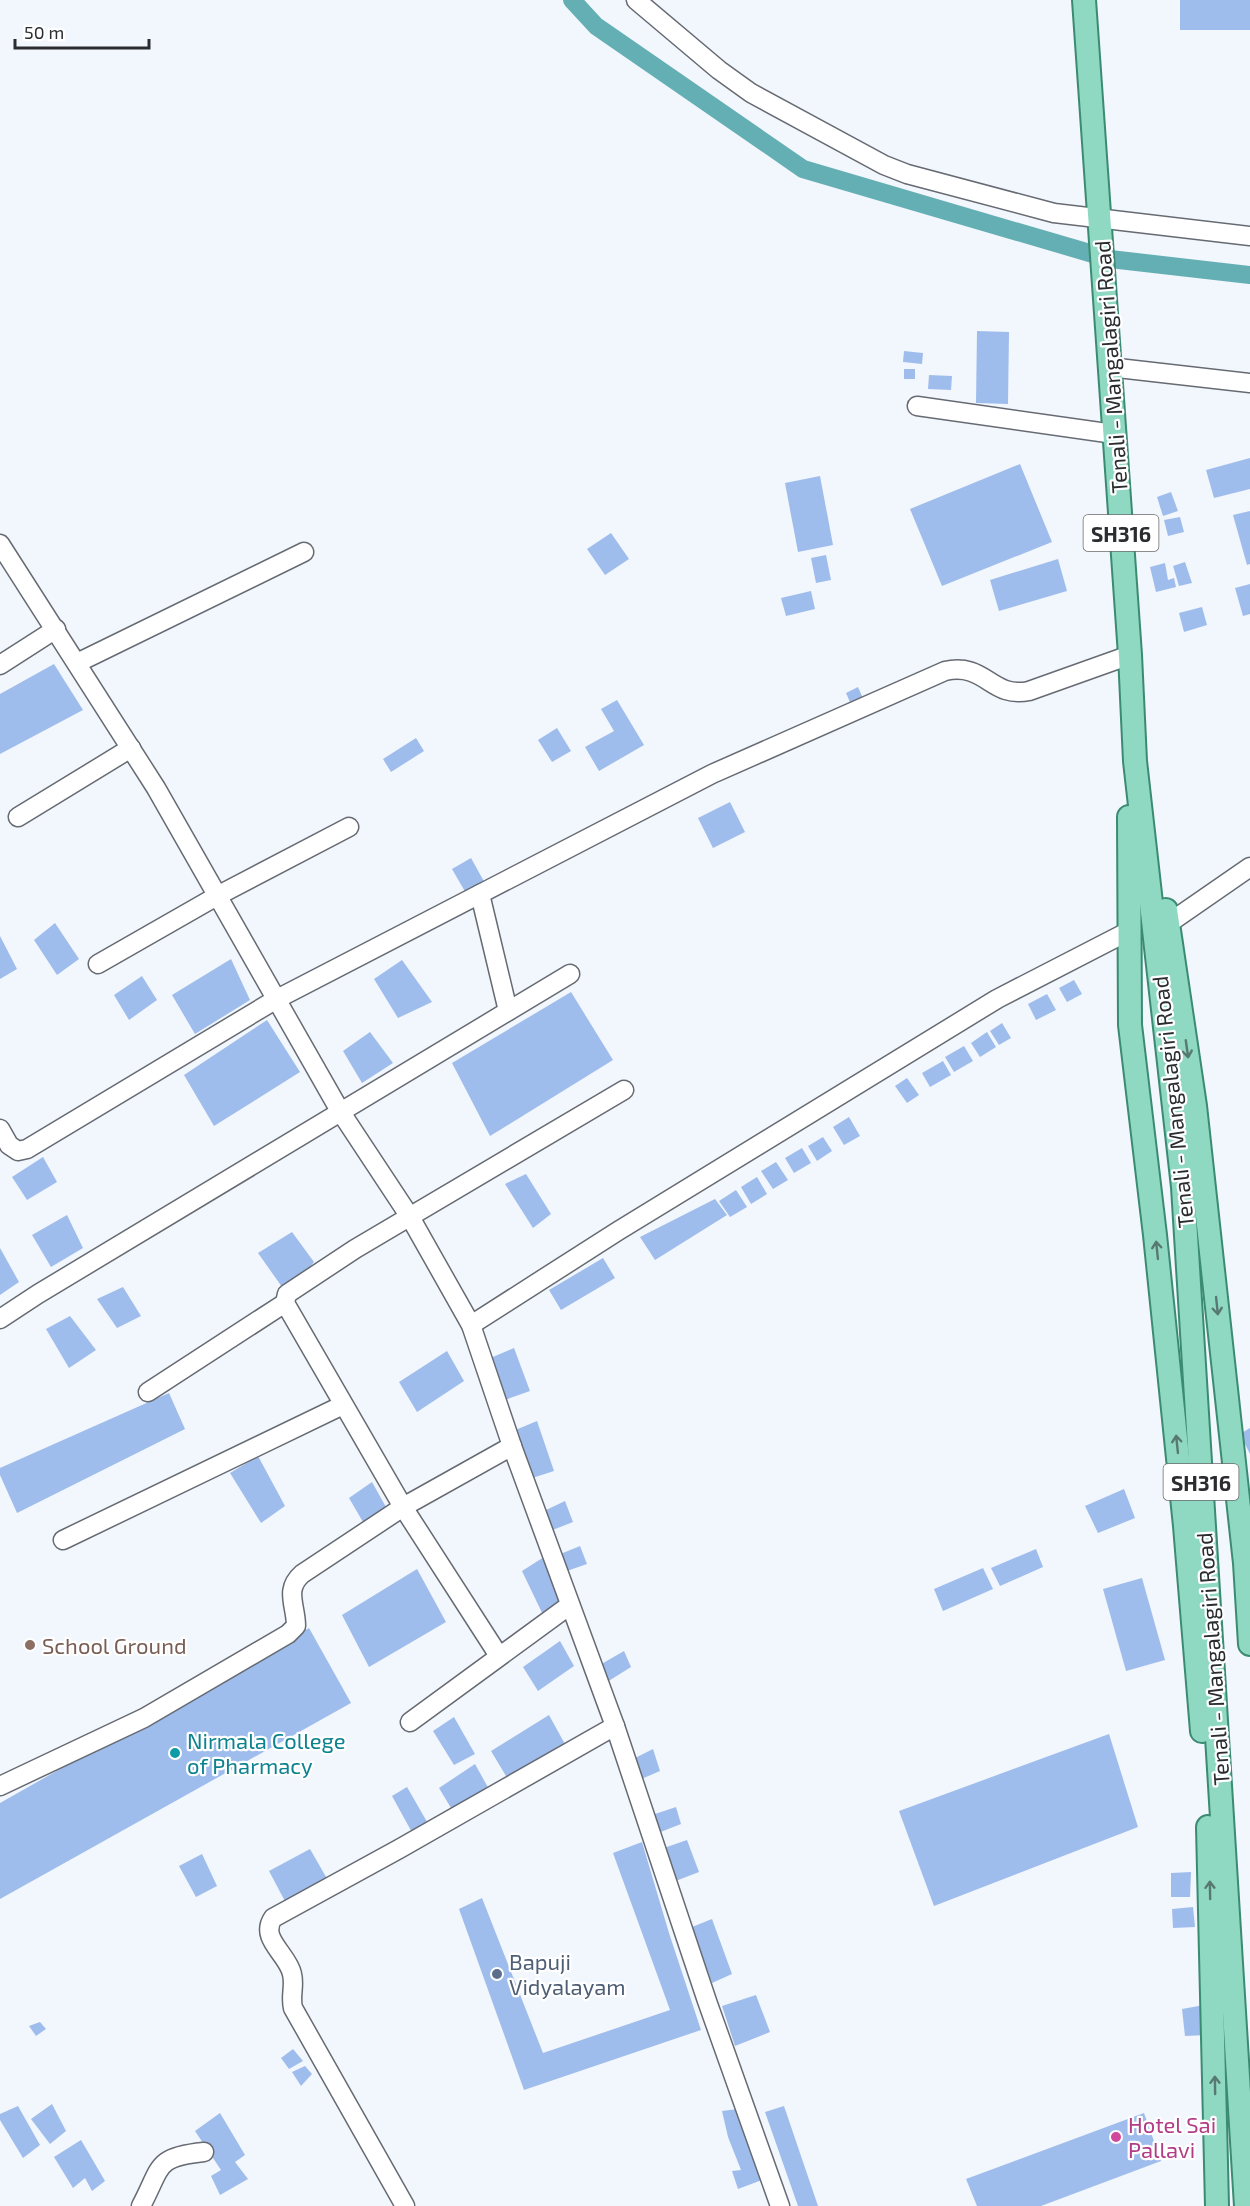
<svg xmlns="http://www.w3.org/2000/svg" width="1250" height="2206" font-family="'Exo 2',sans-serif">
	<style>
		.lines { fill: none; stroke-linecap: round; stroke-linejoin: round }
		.canal { stroke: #64afb3; stroke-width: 18 }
		.building { fill: #9fbdec }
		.minor-casing { stroke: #666a72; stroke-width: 21 }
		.major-casing { stroke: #3b8b73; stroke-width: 26 }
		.minor { stroke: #fff; stroke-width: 18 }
		.major { stroke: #8fd8c1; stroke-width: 22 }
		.oneway { stroke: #577971 }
		.education-dot { fill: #8d6e63; stroke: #fff; stroke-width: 2 }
		.culture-dot { fill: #0f9aa8; stroke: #fff; stroke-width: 2 }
		.service-dot { fill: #5c6f8a; stroke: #fff; stroke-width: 2 }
		.hotel-dot { fill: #d1479c; stroke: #fff; stroke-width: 2 }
		.labels { text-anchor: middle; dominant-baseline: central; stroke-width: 4.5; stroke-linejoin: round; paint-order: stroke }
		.shield { fill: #fff; stroke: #6a6b6d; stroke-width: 1.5 }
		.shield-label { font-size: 21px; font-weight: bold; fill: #2a2c2f }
		.street-label { font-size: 22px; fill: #2a2c2f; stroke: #fff }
		.education-label { font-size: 22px; fill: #785e54; stroke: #fff; text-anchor: start }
		.culture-label { font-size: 22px; fill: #0d838f; stroke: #fff; text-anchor: start }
		.service-label { font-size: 22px; fill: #4e5e75; stroke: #fff; text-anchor: start }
		.hotel-label { font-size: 22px; fill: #b23c85; stroke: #fff; text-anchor: start }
	</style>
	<rect width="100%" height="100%" fill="#f2f6fd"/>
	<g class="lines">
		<path class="canal" d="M 572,0 L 596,26 L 803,169 L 1110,259 L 1250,275"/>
	</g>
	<g class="building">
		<rect x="1180" y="0" width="70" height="30"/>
		<path d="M 977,331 L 1009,332 L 1008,404 L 976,403 Z"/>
		<path d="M 904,351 L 923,353 L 922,364 L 903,362 Z"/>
		<rect x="904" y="369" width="11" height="10"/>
		<path d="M 929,375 L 952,376 L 951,390 L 928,389 Z"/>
		<path d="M 1250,458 L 1250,489 L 1214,498 L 1206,470 Z"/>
		<path d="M 1020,464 L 1052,542 L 942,586 L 910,509 Z"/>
		<path d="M 820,476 L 833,545 L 798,552 L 785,483 Z"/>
		<path d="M 1171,492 L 1178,511 L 1163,516 L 1157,497 Z"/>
		<path d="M 1250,511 L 1250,564 L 1247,565 L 1233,515 Z"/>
		<path d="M 1180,517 L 1184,532 L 1168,536 L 1164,520 Z"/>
		<path d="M 611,533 L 629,559 L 605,575 L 587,549 Z"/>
		<path d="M 826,555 L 831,580 L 816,583 L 811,558 Z"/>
		<path d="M 1058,559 L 1067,591 L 999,611 L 990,580 Z"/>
		<path d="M 1185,562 L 1192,583 L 1179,586 L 1173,566 Z"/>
		<path d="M 1165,563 L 1168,580 L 1174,578 L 1176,587 L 1156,592 L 1150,567 Z"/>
		<path d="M 1250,584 L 1250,614 L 1243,616 L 1235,588 Z"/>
		<path d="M 811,591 L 815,609 L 786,616 L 781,598 Z"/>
		<path d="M 1202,607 L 1207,625 L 1184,632 L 1179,613 Z"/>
		<path d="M 54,664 L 83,710 L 0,754 L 0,694 Z"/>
		<path d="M 858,687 L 865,703 L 853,709 L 846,693 Z"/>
		<path d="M 617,700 L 644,745 L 599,771 L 585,747 L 614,731 L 601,709 Z"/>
		<path d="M 557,728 L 571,751 L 552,762 L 538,740 Z"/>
		<path d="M 416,738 L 424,751 L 391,772 L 383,759 Z"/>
		<path d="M 730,802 L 745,832 L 713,848 L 698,818 Z"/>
		<path d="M 471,858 L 486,885 L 467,895 L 452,869 Z"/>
		<path d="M 55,923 L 79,959 L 57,975 L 34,940 Z"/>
		<path d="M 0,936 L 17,969 L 0,979 Z"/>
		<path d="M 231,959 L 250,1000 L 195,1034 L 172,995 Z"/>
		<path d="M 402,960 L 432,1002 L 398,1018 L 374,979 Z"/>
		<path d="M 142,976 L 157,1000 L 129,1020 L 114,995 Z"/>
		<path d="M 1074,980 L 1082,994 L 1067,1002 L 1059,988 Z"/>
		<path d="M 571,992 L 613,1060 L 490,1136 L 452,1063 Z"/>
		<path d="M 1047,994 L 1056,1010 L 1036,1020 L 1028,1004 Z"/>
		<path d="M 267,1020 L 300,1072 L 214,1126 L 184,1075 Z"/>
		<path d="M 1002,1023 L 1011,1038 L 999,1045 L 990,1031 Z"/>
		<path d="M 370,1032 L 393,1063 L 362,1083 L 343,1051 Z"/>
		<path d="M 987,1032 L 996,1047 L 980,1057 L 971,1043 Z"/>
		<path d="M 964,1046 L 973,1061 L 954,1072 L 945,1057 Z"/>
		<path d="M 943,1061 L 951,1075 L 930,1087 L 922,1073 Z"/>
		<path d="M 907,1078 L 919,1095 L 907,1103 L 895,1086 Z"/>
		<path d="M 849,1117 L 860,1136 L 844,1145 L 833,1127 Z"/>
		<path d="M 823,1137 L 832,1151 L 817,1161 L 808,1146 Z"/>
		<path d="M 802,1148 L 811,1163 L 794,1173 L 785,1158 Z"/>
		<path d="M 43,1157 L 57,1182 L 27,1200 L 12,1177 Z"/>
		<path d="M 776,1162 L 788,1180 L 773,1189 L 761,1171 Z"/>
		<path d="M 526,1174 L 551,1214 L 533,1228 L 505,1184 Z"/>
		<path d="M 757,1177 L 767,1194 L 751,1204 L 741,1187 Z"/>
		<path d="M 736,1190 L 747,1207 L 730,1217 L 719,1201 Z"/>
		<path d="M 715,1199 L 727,1215 L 655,1260 L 640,1237 Z"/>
		<path d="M 67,1215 L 83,1248 L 51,1267 L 32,1235 Z"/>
		<path d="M 292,1232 L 314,1262 L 287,1294 L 258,1253 Z"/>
		<path d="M 0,1248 L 19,1282 L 0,1295 Z"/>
		<path d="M 603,1258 L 615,1278 L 561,1310 L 549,1290 Z"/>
		<path d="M 123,1287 L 141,1316 L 117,1328 L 97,1299 Z"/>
		<path d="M 70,1316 L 96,1350 L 69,1368 L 46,1329 Z"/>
		<path d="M 514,1348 L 530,1391 L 502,1401 L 488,1359 Z"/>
		<path d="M 447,1351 L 464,1381 L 417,1412 L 399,1382 Z"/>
		<path d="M 169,1393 L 185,1429 L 17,1513 L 0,1475 L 0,1468 Z"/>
		<path d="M 537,1421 L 554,1471 L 529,1479 L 513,1431 Z"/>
		<path d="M 1250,1428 L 1250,1454 L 1240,1434 Z"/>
		<path d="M 258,1456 L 285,1506 L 261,1523 L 230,1473 Z"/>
		<path d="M 372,1482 L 386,1507 L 363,1522 L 349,1498 Z"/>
		<path d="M 1124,1489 L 1135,1518 L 1098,1533 L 1085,1506 Z"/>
		<path d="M 565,1501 L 573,1522 L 550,1531 L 544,1511 Z"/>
		<path d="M 580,1546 L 587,1564 L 564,1572 L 558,1555 Z"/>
		<path d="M 1036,1549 L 1043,1567 L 1000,1586 L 991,1568 Z"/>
		<path d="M 544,1557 L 564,1604 L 545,1619 L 522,1571 Z"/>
		<path d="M 983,1568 L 993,1589 L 943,1611 L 934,1589 Z"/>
		<path d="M 417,1569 L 446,1622 L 369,1667 L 342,1615 Z"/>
		<path d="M 1142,1578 L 1165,1660 L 1126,1671 L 1103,1589 Z"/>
		<path d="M 309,1628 L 351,1703 L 0,1899 L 0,1803 Z"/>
		<path d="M 560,1641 L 574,1666 L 538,1691 L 523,1667 Z"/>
		<path d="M 624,1651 L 631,1667 L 607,1682 L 598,1666 Z"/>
		<path d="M 549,1715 L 566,1746 L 509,1781 L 491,1751 Z"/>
		<path d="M 454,1717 L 475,1754 L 454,1765 L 433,1731 Z"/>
		<path d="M 1109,1734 L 1138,1827 L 934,1906 L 899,1811 Z"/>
		<path d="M 653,1749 L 660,1771 L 639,1780 L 631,1760 Z"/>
		<path d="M 475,1764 L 490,1791 L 454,1813 L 439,1788 Z"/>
		<path d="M 407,1787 L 430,1827 L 414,1836 L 392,1796 Z"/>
		<path d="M 676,1807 L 681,1824 L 658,1833 L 652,1815 Z"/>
		<path d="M 687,1840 L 699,1872 L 673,1882 L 661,1849 Z"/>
		<path d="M 642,1842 L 669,1933 L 701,2030 L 524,2090 L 459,1909 L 482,1898 L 543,2053 L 670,2010 L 613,1853 Z"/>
		<path d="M 310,1849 L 329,1882 L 287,1905 L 269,1871 Z"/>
		<path d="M 202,1854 L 217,1886 L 196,1897 L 179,1866 Z"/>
		<path d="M 1191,1872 L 1190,1897 L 1171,1897 L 1171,1873 Z"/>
		<path d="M 1193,1907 L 1195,1927 L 1173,1928 L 1172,1909 Z"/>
		<path d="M 712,1919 L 732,1974 L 712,1983 L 692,1927 Z"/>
		<path d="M 756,1995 L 770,2032 L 735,2046 L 722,2006 Z"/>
		<path d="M 1204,2005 L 1207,2035 L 1185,2036 L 1182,2009 Z"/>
		<path d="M 40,2022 L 46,2029 L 36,2036 L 29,2026 Z"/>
		<path d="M 293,2049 L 303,2061 L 289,2069 L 281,2058 Z"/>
		<path d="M 305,2066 L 312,2074 L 301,2086 L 292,2072 Z"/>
		<path d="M 52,2104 L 66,2131 L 50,2144 L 31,2119 Z"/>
		<path d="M 18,2106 L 40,2145 L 23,2158 L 0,2120 L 0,2114 Z"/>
		<path d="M 784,2106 L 818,2206 L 798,2206 L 765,2112 Z"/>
		<path d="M 738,2109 L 765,2179 L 738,2189 L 732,2171 L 741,2170 L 728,2137 L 722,2111 Z"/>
		<path d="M 220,2113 L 245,2155 L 235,2162 L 248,2179 L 220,2195 L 211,2176 L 221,2170 L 195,2131 Z"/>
		<path d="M 1144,2113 L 1161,2161 L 1041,2206 L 977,2206 L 966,2179 Z"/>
		<path d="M 81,2140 L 105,2181 L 92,2191 L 85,2178 L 73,2188 L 54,2157 Z"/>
	</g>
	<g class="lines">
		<defs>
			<g id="minor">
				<path d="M 636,0 L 719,70 L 751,93 L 884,165 L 907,174 L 1054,213 L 1250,236"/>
				<path d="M 1109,367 L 1250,383"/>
				<path d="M 917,406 L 1114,434"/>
				<path d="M 0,544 L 156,788 L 340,1111 L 410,1217 L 471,1325 L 512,1446 L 615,1726 L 707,2001 L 780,2206"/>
				<path d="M 77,663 L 304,552"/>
				<path d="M 0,665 L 56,629"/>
				<path d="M 18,817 L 131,748"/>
				<path d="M 480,894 L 508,1011"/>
				<path d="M 1169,923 L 1250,867"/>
				<path d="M 98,964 L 217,896 L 349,827"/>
				<path d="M 0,1129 L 9,1145 L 18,1151 L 27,1149 L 275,1000 L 712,774 L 945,671 C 986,662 991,699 1029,691 L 1130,655"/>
				<path d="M 0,1319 L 38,1294 L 570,974"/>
				<path d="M 471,1325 L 618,1231 L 997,999 L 1129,931"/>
				<path d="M 148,1392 L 285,1303"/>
				<path d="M 63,1540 L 343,1405"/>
				<path d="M 499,1656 L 403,1507 L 285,1303 L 287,1294 L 355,1249 L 624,1090"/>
				<path d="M 410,1722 L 570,1605"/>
				<path d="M 0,1786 L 144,1718 L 288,1634 L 296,1626 C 296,1605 284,1590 302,1574 L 403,1507 L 512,1446"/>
				<path d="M 141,2206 C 162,2167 154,2157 204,2152"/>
				<path d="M 405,2206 L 293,2008 C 290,1996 295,1986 292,1974 C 288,1954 259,1939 273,1918 L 399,1849 L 615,1726"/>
			</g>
			<g id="major">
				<path d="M 1084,0 L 1130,655 L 1135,761 L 1183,1187 L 1246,2206"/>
				<path d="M 1129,817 L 1130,1025 L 1155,1235 L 1185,1526 L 1202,1731"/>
				<path d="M 1166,910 L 1195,1106 L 1245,1563 L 1250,1644"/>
				<path d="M 1208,1827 L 1217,2206"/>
			</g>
		</defs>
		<use href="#minor" class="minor-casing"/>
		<use href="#major" class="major-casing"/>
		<use href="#minor" class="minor"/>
		<use href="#major" class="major"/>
	</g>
	<defs><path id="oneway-shaft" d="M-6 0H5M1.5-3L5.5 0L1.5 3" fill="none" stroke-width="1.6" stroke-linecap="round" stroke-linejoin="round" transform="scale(1.5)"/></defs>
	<g class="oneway">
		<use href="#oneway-shaft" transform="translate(1187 1049) rotate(82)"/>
		<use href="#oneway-shaft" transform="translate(1157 1250) rotate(-96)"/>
		<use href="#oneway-shaft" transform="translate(1217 1306) rotate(84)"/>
		<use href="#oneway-shaft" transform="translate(1177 1444) rotate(-96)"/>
		<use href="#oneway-shaft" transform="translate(1210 1890) rotate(-91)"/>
		<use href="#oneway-shaft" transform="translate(1215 2085) rotate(-91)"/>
	</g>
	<circle class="education-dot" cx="30" cy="1645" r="6"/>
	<circle class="culture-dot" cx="175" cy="1753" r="6"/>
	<circle class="service-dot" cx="497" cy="1974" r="6"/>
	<circle class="hotel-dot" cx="1116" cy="2137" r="6"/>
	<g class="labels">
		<g class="shield">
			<rect x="1083.5" y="515" width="75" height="36" rx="4.5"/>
			<rect x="1163.5" y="1464" width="75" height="36" rx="4.5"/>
		</g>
		<g class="shield-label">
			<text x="1121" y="533">SH316</text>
			<text x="1201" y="1482">SH316</text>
		</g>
		<g class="street-label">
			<text transform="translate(1110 367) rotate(-94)">Tenali - Mangalagiri Road</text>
			<text transform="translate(1172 1102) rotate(-96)">Tenali - Mangalagiri Road</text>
			<text transform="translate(1212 1659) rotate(-94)">Tenali - Mangalagiri Road</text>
		</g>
		<g class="education-label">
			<text x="42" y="1645">School Ground</text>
		</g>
		<g class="culture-label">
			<text x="187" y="1740">Nirmala College<tspan x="187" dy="25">of Pharmacy</tspan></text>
		</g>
		<g class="service-label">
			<text x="509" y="1961">Bapuji<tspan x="509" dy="25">Vidyalayam</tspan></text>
		</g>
		<g class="hotel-label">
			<text x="1128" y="2124">Hotel Sai<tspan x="1128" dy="25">Pallavi</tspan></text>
		</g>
	</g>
	<path d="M15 39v9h134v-9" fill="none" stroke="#2a2c2f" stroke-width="3"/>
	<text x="24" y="39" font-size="18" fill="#2a2c2f" stroke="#ffffff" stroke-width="4.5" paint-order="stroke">50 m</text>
</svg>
